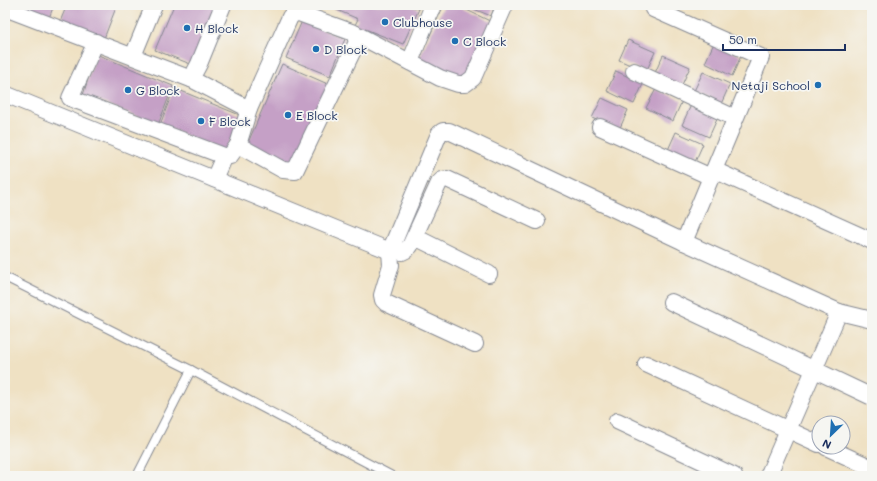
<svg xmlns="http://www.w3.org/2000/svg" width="877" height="481" font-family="Mali,sans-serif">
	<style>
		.building { fill: #c5a0c6 }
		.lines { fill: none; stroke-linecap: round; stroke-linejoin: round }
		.lane-casing { stroke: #858890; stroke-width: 10 }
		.street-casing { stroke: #858890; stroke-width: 18 }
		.lane { stroke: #fff; stroke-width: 8 }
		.street { stroke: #fff; stroke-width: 16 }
		.poi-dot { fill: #1f6fb2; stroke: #f6f6f2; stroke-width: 1.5 }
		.labels { text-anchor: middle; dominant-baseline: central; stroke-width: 3.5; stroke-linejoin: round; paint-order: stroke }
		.poi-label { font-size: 12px; fill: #1b2f5e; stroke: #f6f6f2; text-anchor: start }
	</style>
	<rect width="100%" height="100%" fill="#f6f6f2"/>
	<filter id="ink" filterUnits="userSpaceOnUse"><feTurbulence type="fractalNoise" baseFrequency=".025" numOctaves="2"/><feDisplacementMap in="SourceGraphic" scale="8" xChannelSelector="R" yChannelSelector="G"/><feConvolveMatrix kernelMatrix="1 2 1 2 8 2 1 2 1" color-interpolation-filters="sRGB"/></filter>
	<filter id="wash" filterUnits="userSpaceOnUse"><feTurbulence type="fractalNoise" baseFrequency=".012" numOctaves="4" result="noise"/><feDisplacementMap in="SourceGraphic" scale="16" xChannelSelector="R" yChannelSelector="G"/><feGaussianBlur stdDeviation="0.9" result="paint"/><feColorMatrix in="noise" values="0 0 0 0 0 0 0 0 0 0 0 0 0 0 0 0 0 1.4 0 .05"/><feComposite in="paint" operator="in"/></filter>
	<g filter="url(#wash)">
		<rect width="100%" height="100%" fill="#efe1c3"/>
		<g id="blocks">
			<g class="building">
				<path d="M 15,5 L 54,5 L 49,18 Z"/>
				<path d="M 67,5 L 117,5 L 103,41 L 59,24 Z"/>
				<path d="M 174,5 L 218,5 L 193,65 L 155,50 Z"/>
				<path d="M 325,5 L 408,5 L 419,9 L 403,44 L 355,25 L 358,19 Z"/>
				<path d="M 444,5 L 456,5 L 492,22 L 464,82 L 418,61 Z"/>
				<path d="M 464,5 L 495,5 L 491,16 Z"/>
				<path d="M 302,21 L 345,39 L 330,76 L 286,58 Z"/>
				<path d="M 628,40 L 655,52 L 646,72 L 619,60 Z"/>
				<path d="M 714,43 L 741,56 L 732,76 L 705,63 Z"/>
				<path d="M 96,54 L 173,86 L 158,125 L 83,95 Z"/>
				<path d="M 663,55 L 690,67 L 681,87 L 654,75 Z"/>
				<path d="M 282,64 L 330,85 L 294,165 L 247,145 Z"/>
				<path d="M 616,71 L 643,84 L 634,104 L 607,91 Z"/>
				<path d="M 703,72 L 730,84 L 721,104 L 694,91 Z"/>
				<path d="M 174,88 L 242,116 L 225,152 L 160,125 Z"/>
				<path d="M 656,89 L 682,101 L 673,121 L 646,108 Z"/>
				<path d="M 602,98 L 628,110 L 619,130 L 592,118 Z"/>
				<path d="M 691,105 L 718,117 L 709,137 L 682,125 Z"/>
				<path d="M 676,132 L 703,144 L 694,164 L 667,152 Z"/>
			</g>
		</g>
	</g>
	<g filter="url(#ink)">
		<use href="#blocks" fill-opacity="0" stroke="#858890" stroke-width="1"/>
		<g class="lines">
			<defs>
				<g id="lane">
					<path d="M 5,277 L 191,370 L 392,476"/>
					<path d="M 137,476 L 191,370"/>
				</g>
				<g id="street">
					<path d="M 5,8 L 191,79 L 199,64 L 223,5"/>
					<path d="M 653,9 L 761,57 L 684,242"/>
					<path d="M 96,42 L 70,98 L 224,156"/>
					<path d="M 133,56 L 154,5"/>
					<path d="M 410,62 L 433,5"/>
					<path d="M 634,71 L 735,118"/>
					<path d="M 191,79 L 249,109 L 238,145"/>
					<path d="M 5,94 L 390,251 L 439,134 L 443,131 L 449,131 L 684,242 L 839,312"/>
					<path d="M 249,109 L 290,17 L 296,12 L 354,33"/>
					<path d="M 600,127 L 711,177"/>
					<path d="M 714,170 L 872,241"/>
					<path d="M 214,179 L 224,156 L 230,156 L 238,145 L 283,170 L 295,171 L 357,42 L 354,33 L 440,78 L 458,84 L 465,84 L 473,78 L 505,5"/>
					<path d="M 415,237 L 489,274"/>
					<path d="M 392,247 L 402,252 L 406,250 L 410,246 L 439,183 L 442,180 L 447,179 L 537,221"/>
					<path d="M 390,251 L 391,265 L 389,272 L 382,295 L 383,300 L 386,303 L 475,344"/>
					<path d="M 671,302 L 872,397"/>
					<path d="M 646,364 L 819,444"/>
					<path d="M 617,421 L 734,476"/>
					<path d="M 826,447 L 872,468"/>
					<path d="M 768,476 L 839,312 L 872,320"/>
				</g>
			</defs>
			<use href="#lane" class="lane-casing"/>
			<use href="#street" class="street-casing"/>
			<use href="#lane" class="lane"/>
			<use href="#street" class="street"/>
		</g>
	</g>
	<g class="poi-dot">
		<circle cx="385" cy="22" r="4"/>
		<circle cx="187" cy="28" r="4"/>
		<circle cx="455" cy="41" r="4"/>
		<circle cx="316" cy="49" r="4"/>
		<circle cx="818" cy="85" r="4"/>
		<circle cx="128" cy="90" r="4"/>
		<circle cx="288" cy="115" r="4"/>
		<circle cx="201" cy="121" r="4"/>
	</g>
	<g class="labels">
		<g class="poi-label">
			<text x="393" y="22">Clubhouse</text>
			<text x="195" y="28">H Block</text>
			<text x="463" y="41">C Block</text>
			<text x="324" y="49">D Block</text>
			<text x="810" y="85" text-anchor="end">Netaji School</text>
			<text x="136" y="90">G Block</text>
			<text x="296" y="115">E Block</text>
			<text x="209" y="121">F Block</text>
		</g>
	</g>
	<rect width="877" height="481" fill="none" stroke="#f6f6f2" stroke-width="20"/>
	<g transform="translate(831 435) rotate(205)"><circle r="19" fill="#f6f6f2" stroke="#9ea6b7"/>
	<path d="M0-3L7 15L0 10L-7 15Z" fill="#1f6fb2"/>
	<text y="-6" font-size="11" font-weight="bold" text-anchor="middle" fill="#1b2f5e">N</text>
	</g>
	<path d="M723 44v6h122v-6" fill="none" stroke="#1b2f5e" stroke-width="2"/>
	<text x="729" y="44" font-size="12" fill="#1b2f5e" stroke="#f6f6f2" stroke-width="3" paint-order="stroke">50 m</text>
</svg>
